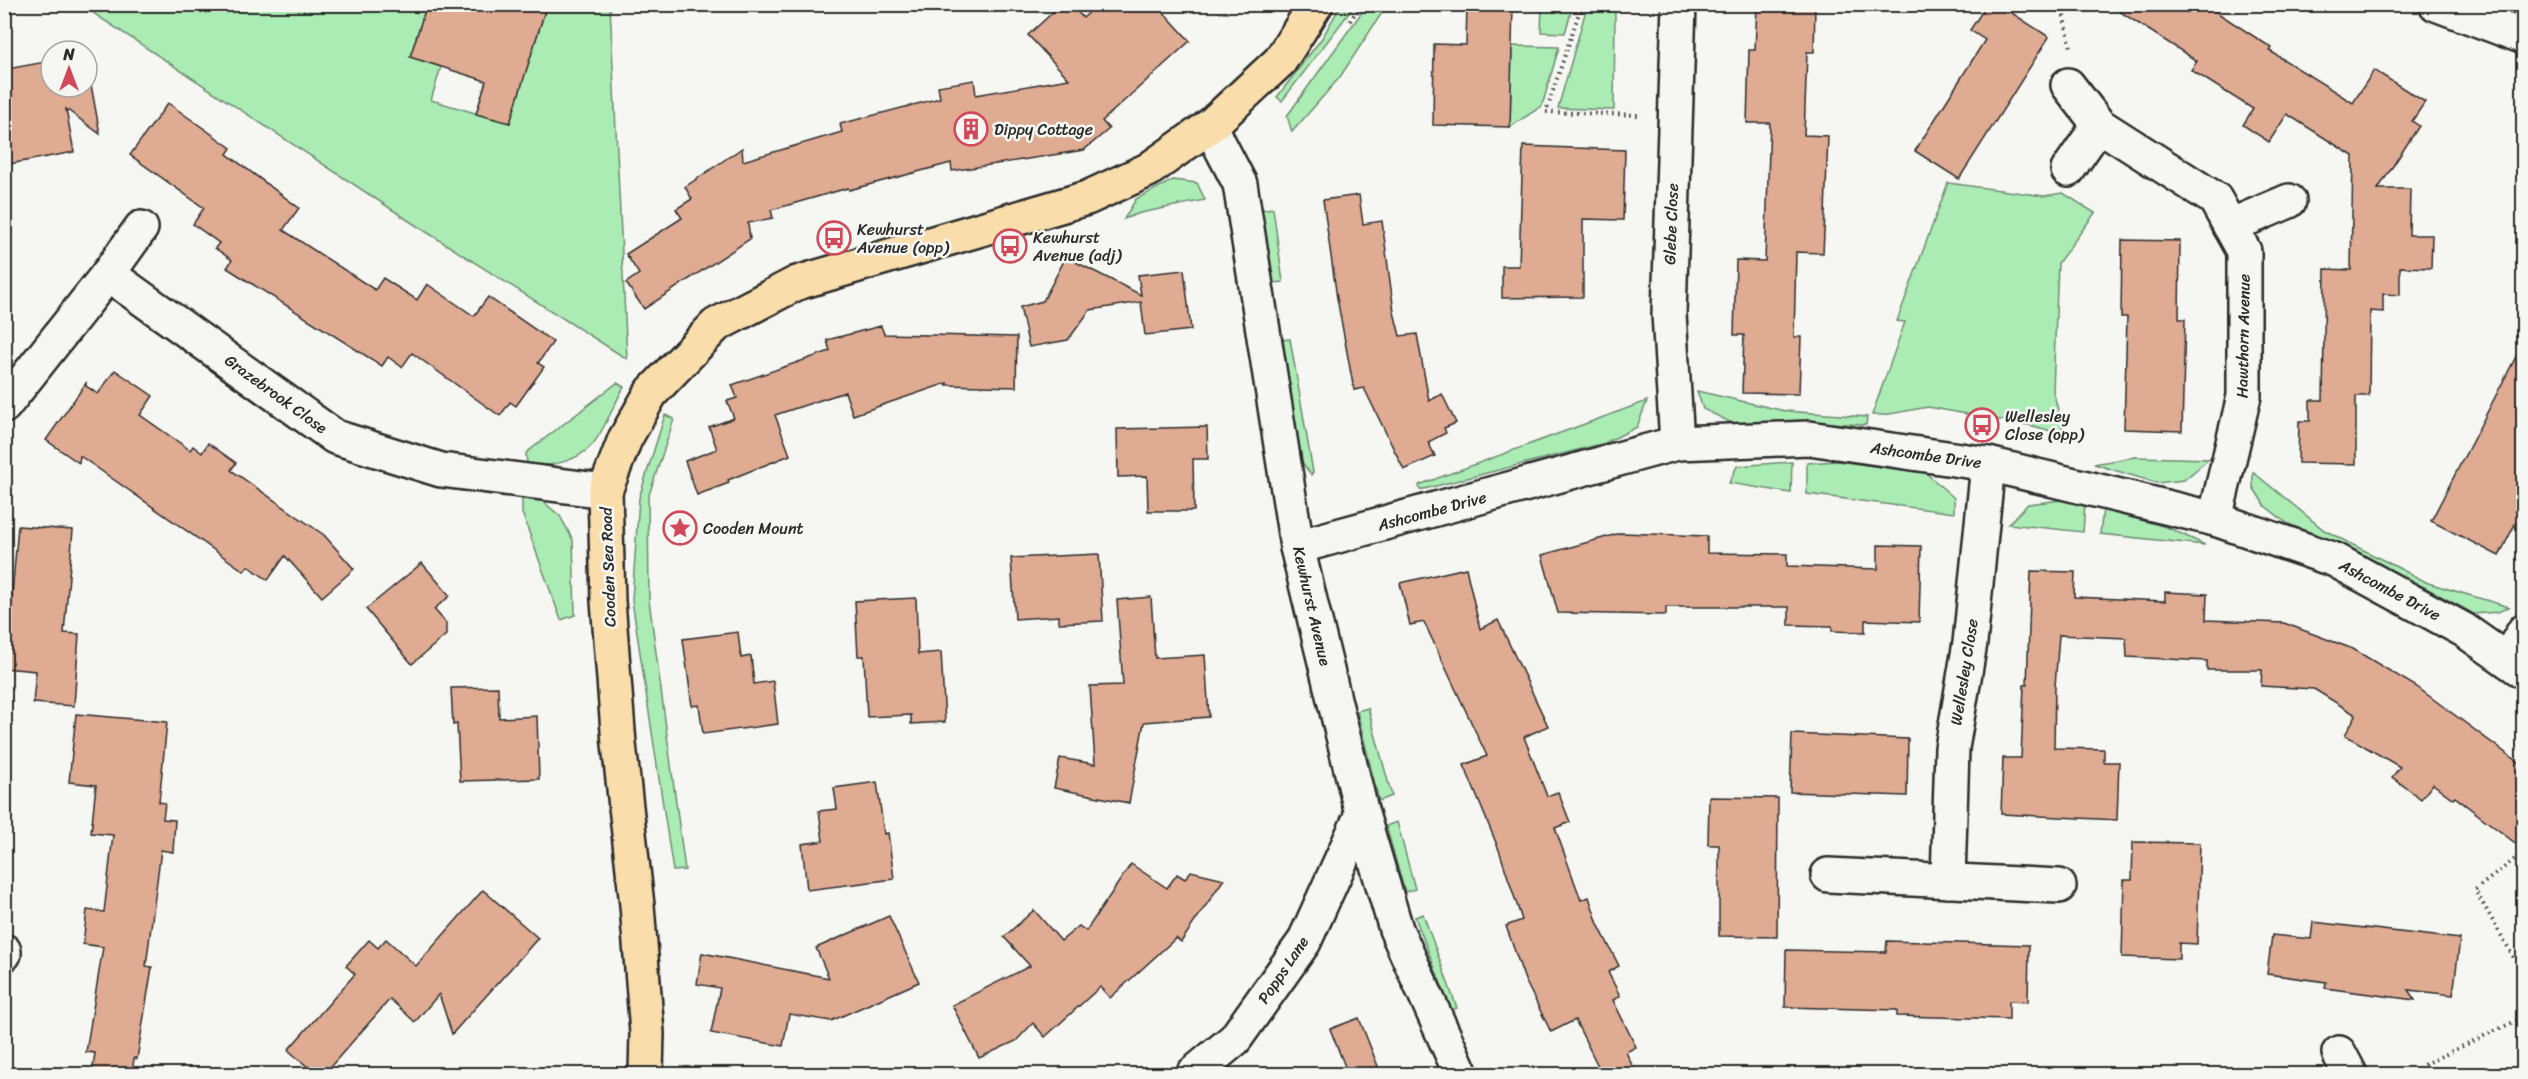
<svg xmlns="http://www.w3.org/2000/svg" width="2528" height="1079" font-family="Sriracha,sans-serif">
	<style>
		.green { fill: #abecb5; stroke: #6b8c70; stroke-width: 1.5 }
		.building { fill: #dfab93; stroke: #2b2b2b; stroke-width: 1.5 }
		.lines { fill: none; stroke-linecap: round; stroke-linejoin: round }
		.minor-casing { stroke: #2b2b2b; stroke-width: 38 }
		.major-casing { stroke: #2b2b2b; stroke-width: 38 }
		.path { stroke: #2b2b2b; stroke-width: 4; stroke-dasharray: 1.5 4.5; stroke-linecap: butt }
		.minor { stroke: #f6f6f2; stroke-width: 33 }
		.major { stroke: #f9deab; stroke-width: 33 }
		.labels { text-anchor: middle; dominant-baseline: central; stroke-width: 5; stroke-linejoin: round; paint-order: stroke }
		.poi-label { font-size: 16px; fill: #2b2b2b; stroke: #f6f6f2; text-anchor: start }
		.street-label { font-size: 16px; fill: #2b2b2b; stroke: #f6f6f2 }
	</style>
	<rect width="100%" height="100%" fill="#f6f6f2"/>
	<filter id="ink" filterUnits="userSpaceOnUse"><feTurbulence type="fractalNoise" baseFrequency=".0167" numOctaves="2"/><feDisplacementMap in="SourceGraphic" scale="12" xChannelSelector="R" yChannelSelector="G"/><feConvolveMatrix kernelMatrix="1 2 1 2 8 2 1 2 1" color-interpolation-filters="sRGB"/></filter>
	<g filter="url(#ink)">
		<g class="green">
			<path d="M 81,5 L 427,5 L 410,57 L 441,67 L 431,100 L 509,123 L 547,5 L 610,5 L 627,359 L 414,224 Z"/>
			<path d="M 1341,5 L 1355,5 L 1282,101 L 1277,97 L 1322,38 Z"/>
			<path d="M 1367,5 L 1387,5 L 1340,77 L 1292,132 L 1287,116 Z"/>
			<path d="M 1542,5 L 1573,5 L 1565,33 L 1541,32 Z"/>
			<path d="M 1586,10 L 1615,10 L 1614,110 L 1558,108 Z"/>
			<path d="M 1512,46 L 1559,47 L 1542,106 L 1510,127 Z"/>
			<path d="M 1173,180 L 1197,183 L 1205,200 L 1140,213 L 1124,219 L 1136,199 Z"/>
			<path d="M 1948,183 L 2044,196 L 2063,193 L 2095,213 L 2058,263 L 2053,391 L 2066,440 L 2051,431 L 2033,426 L 1928,407 L 1884,415 L 1872,415 L 1905,322 L 1897,321 Z"/>
			<path d="M 1273,208 L 1283,282 L 1273,283 L 1259,210 Z"/>
			<path d="M 1290,339 L 1313,472 L 1311,475 L 1302,462 L 1282,340 Z"/>
			<path d="M 617,383 L 624,387 C 615,402 603,433 592,445 C 577,462 547,468 527,464 L 526,453 Z"/>
			<path d="M 1697,391 L 1785,411 L 1867,417 L 1866,425 L 1784,421 L 1734,424 L 1703,409 Z"/>
			<path d="M 1647,401 L 1637,427 L 1605,443 L 1420,490 L 1419,485 Z"/>
			<path d="M 665,415 L 674,419 L 648,498 L 649,600 L 685,870 L 673,871 L 632,600 L 639,498 Z"/>
			<path d="M 2135,457 L 2209,459 L 2184,480 L 2157,483 L 2094,464 Z"/>
			<path d="M 1837,461 L 1926,473 L 1954,498 L 1954,513 L 1807,494 L 1807,463 Z"/>
			<path d="M 1792,462 L 1791,493 L 1729,483 L 1737,466 Z"/>
			<path d="M 2253,472 L 2324,530 L 2428,583 L 2509,607 L 2498,612 L 2474,614 L 2428,589 L 2287,523 L 2265,506 L 2253,487 Z"/>
			<path d="M 522,499 L 540,499 L 560,516 L 573,540 L 575,615 L 561,620 L 522,513 Z"/>
			<path d="M 2062,500 L 2085,504 L 2083,532 L 2008,524 L 2028,504 Z"/>
			<path d="M 2103,509 L 2169,528 L 2205,545 L 2100,534 Z"/>
			<path d="M 1368,708 L 1392,796 L 1379,801 L 1357,711 Z"/>
			<path d="M 1397,822 L 1415,889 L 1405,892 L 1386,826 Z"/>
			<path d="M 1423,914 L 1457,1008 L 1451,1010 L 1415,917 Z"/>
		</g>
		<g class="building">
			<path d="M 427,4 L 547,4 L 510,123 L 476,114 L 486,81 L 410,57 Z"/>
			<path d="M 1062,4 L 1071,4 L 1083,18 L 1098,4 L 1156,4 L 1190,41 L 1102,121 L 1109,129 L 1084,150 L 952,171 L 951,163 L 849,190 L 848,188 L 771,210 L 773,218 L 748,223 L 750,239 L 644,309 L 626,283 L 639,274 L 626,254 L 682,218 L 676,209 L 692,199 L 685,187 L 742,148 L 743,161 L 842,132 L 840,124 L 940,98 L 938,86 L 974,80 L 976,95 L 1069,79 L 1028,35 Z"/>
			<path d="M 1467,4 L 1513,4 L 1510,127 L 1433,125 L 1434,44 L 1466,45 Z"/>
			<path d="M 1757,4 L 1815,4 L 1814,52 L 1807,52 L 1804,135 L 1828,136 L 1825,214 L 1823,253 L 1796,252 L 1794,337 L 1801,337 L 1799,394 L 1742,393 L 1744,335 L 1734,335 L 1736,260 L 1765,261 L 1770,123 L 1747,123 L 1749,50 L 1755,50 Z"/>
			<path d="M 1987,4 L 1998,4 L 2049,37 L 1959,179 L 1915,151 L 1985,40 L 1970,30 Z"/>
			<path d="M 2108,4 L 2204,4 L 2272,48 L 2270,51 L 2353,103 L 2374,70 L 2425,102 L 2412,121 L 2419,126 L 2378,189 L 2410,189 L 2409,235 L 2432,235 L 2431,268 L 2400,267 L 2400,295 L 2383,294 L 2383,312 L 2370,311 L 2369,396 L 2356,396 L 2356,464 L 2298,463 L 2299,421 L 2310,421 L 2310,400 L 2323,400 L 2325,269 L 2351,270 L 2353,156 L 2287,114 L 2269,142 L 2243,125 L 2253,109 L 2191,70 L 2197,61 Z"/>
			<path d="M 45,62 L 51,87 L 87,87 L 87,80 L 90,79 L 100,134 L 66,109 L 74,152 L 4,165 L 4,95 L 11,93 L 7,69 Z"/>
			<path d="M 168,103 L 231,148 L 227,154 L 299,208 L 283,230 L 375,290 L 383,278 L 417,300 L 427,284 L 474,316 L 488,297 L 553,342 L 538,363 L 544,367 L 516,406 L 510,402 L 500,416 L 412,353 L 402,367 L 388,357 L 382,366 L 227,268 L 232,260 L 215,248 L 219,243 L 193,224 L 204,208 L 130,155 Z"/>
			<path d="M 1523,146 L 1625,150 L 1623,220 L 1583,219 L 1583,297 L 1502,298 L 1502,266 L 1519,266 Z"/>
			<path d="M 1359,195 L 1363,224 L 1382,221 L 1394,312 L 1400,336 L 1417,334 L 1429,401 L 1442,394 L 1456,423 L 1444,428 L 1446,433 L 1428,442 L 1435,456 L 1404,470 L 1364,388 L 1354,390 L 1337,298 L 1323,200 Z"/>
			<path d="M 2122,240 L 2180,241 L 2179,319 L 2185,319 L 2182,431 L 2124,429 L 2127,317 L 2121,317 Z"/>
			<path d="M 1066,257 L 1141,295 L 1138,275 L 1184,270 L 1191,330 L 1145,335 L 1141,302 L 1090,310 L 1068,340 L 1029,347 L 1020,307 L 1043,301 Z"/>
			<path d="M 881,326 L 884,334 L 1017,337 L 1016,387 L 947,385 L 947,383 L 853,415 L 845,392 L 775,415 L 790,455 L 728,480 L 729,483 L 697,495 L 685,461 L 717,449 L 709,427 L 734,418 L 727,401 L 737,398 L 732,385 L 830,351 L 827,340 Z"/>
			<path d="M 2523,343 L 2523,508 L 2499,556 L 2431,521 Z"/>
			<path d="M 115,370 L 153,396 L 140,415 L 190,450 L 193,446 L 202,453 L 208,443 L 236,463 L 231,470 L 324,535 L 354,569 L 322,597 L 285,556 L 268,580 L 248,566 L 244,571 L 80,456 L 79,463 L 46,440 L 86,383 L 86,386 L 98,394 Z"/>
			<path d="M 1207,427 L 1208,459 L 1193,459 L 1194,511 L 1148,511 L 1147,476 L 1118,477 L 1117,429 Z"/>
			<path d="M 18,526 L 73,530 L 64,633 L 79,634 L 74,706 L 33,703 L 36,671 L 4,668 L 4,628 L 9,628 Z"/>
			<path d="M 1621,533 L 1707,536 L 1707,553 L 1787,554 L 1787,566 L 1878,569 L 1878,545 L 1921,546 L 1919,622 L 1865,620 L 1865,632 L 1832,631 L 1832,626 L 1789,625 L 1789,607 L 1666,607 L 1666,615 L 1558,613 L 1542,555 Z"/>
			<path d="M 1099,554 L 1103,621 L 1059,623 L 1059,616 L 1015,619 L 1011,558 Z"/>
			<path d="M 422,563 L 450,596 L 434,609 L 446,623 L 446,635 L 412,664 L 366,609 Z"/>
			<path d="M 1466,568 L 1480,629 L 1498,620 L 1548,726 L 1524,737 L 1547,796 L 1558,792 L 1570,822 L 1555,828 L 1581,900 L 1589,897 L 1598,924 L 1619,966 L 1608,972 L 1620,996 L 1613,1000 L 1636,1047 L 1626,1052 L 1636,1074 L 1602,1074 L 1575,1020 L 1551,1032 L 1525,980 L 1506,926 L 1522,920 L 1499,850 L 1464,765 L 1487,756 L 1424,622 L 1410,625 L 1400,583 Z"/>
			<path d="M 2031,571 L 2075,572 L 2074,597 L 2165,601 L 2165,592 L 2207,594 L 2206,620 L 2284,623 L 2353,649 L 2417,687 L 2523,766 L 2523,849 L 2455,797 L 2453,799 L 2433,784 L 2421,799 L 2392,777 L 2400,767 L 2345,735 L 2356,715 L 2314,689 L 2261,686 L 2262,670 L 2207,670 L 2207,661 L 2127,657 L 2126,638 L 2059,635 L 2055,686 L 2054,748 L 2104,749 L 2104,762 L 2119,762 L 2117,820 L 2001,814 L 2003,758 L 2021,758 L 2024,685 L 2027,685 Z"/>
			<path d="M 1151,597 L 1155,658 L 1205,655 L 1209,717 L 1144,722 L 1129,803 L 1054,788 L 1060,758 L 1095,764 L 1090,686 L 1123,685 L 1117,600 Z"/>
			<path d="M 916,598 L 918,654 L 941,652 L 945,722 L 911,724 L 911,715 L 867,717 L 864,656 L 858,656 L 855,601 Z"/>
			<path d="M 738,632 L 741,658 L 751,656 L 754,684 L 773,681 L 778,724 L 703,734 L 699,705 L 692,706 L 683,639 Z"/>
			<path d="M 498,687 L 499,718 L 537,716 L 539,779 L 460,781 L 457,724 L 453,725 L 451,688 Z"/>
			<path d="M 76,714 L 167,722 L 159,802 L 165,803 L 163,819 L 175,820 L 173,852 L 161,850 L 146,966 L 152,967 L 137,1059 L 134,1058 L 132,1074 L 92,1074 L 95,1053 L 86,1052 L 103,947 L 83,944 L 87,910 L 104,912 L 113,835 L 91,833 L 96,785 L 69,782 Z"/>
			<path d="M 1792,734 L 1908,739 L 1907,796 L 1790,792 Z"/>
			<path d="M 877,782 L 884,834 L 888,833 L 894,879 L 807,890 L 802,844 L 823,841 L 819,811 L 837,809 L 834,788 Z"/>
			<path d="M 1709,797 L 1778,798 L 1777,937 L 1719,936 L 1719,845 L 1708,845 Z"/>
			<path d="M 2133,842 L 2200,843 L 2197,944 L 2179,943 L 2179,959 L 2122,957 L 2124,880 L 2132,880 Z"/>
			<path d="M 1131,864 L 1167,888 L 1177,874 L 1185,879 L 1191,871 L 1224,879 L 1181,942 L 1176,938 L 1110,998 L 1100,987 L 1045,1037 L 1033,1023 L 1016,1041 L 979,1058 L 952,1005 L 1030,966 L 1004,937 L 1034,910 L 1061,941 L 1079,926 L 1086,931 Z"/>
			<path d="M 483,890 L 538,938 L 452,1034 L 439,994 L 415,1022 L 390,999 L 324,1074 L 316,1074 L 288,1050 L 355,974 L 346,966 L 369,940 L 378,948 L 386,939 L 416,966 Z"/>
			<path d="M 889,916 L 919,982 L 831,1021 L 789,1014 L 783,1046 L 711,1033 L 720,988 L 697,984 L 702,953 L 829,978 L 816,948 Z"/>
			<path d="M 2313,922 L 2460,939 L 2453,995 L 2408,990 L 2415,1000 L 2325,988 L 2326,982 L 2267,974 L 2272,935 L 2311,939 Z"/>
			<path d="M 1887,941 L 2029,945 L 2028,1002 L 2009,1001 L 2009,1019 L 1897,1016 L 1897,1010 L 1785,1007 L 1786,950 L 1886,952 Z"/>
			<path d="M 1359,1018 L 1381,1074 L 1348,1074 L 1330,1029 Z"/>
		</g>
		<g class="lines">
			<defs>
				<g id="minor">
					<path d="M 2436,4 L 2524,37"/>
					<path d="M 2068,85 L 2099,125 L 2215,199 L 2244,251 L 2244,396 L 2215,519"/>
					<path d="M 1210,126 L 1240,184 L 1297,547 L 1362,814 L 1396,929 L 1461,1074"/>
					<path d="M 2068,170 L 2099,125"/>
					<path d="M 2230,226 L 2289,201"/>
					<path d="M 108,274 L 335,437 L 441,470 L 605,491"/>
					<path d="M 4,406 L 108,274 L 141,228"/>
					<path d="M 1677,443 L 1669,314 L 1679,4"/>
					<path d="M 1297,547 L 1677,443 L 1809,438 L 1988,464 L 2215,519 L 2335,560 L 2464,630 L 2524,672"/>
					<path d="M 2507,660 L 2524,631"/>
					<path d="M 1828,875 L 2059,886"/>
					<path d="M 1948,881 L 1952,748 L 1970,643 L 1988,464"/>
					<path d="M 4,951 L 4,954"/>
					<path d="M 2339,1053 L 2350,1074"/>
					<path d="M 1193,1074 L 1235,1039 L 1304,942 L 1362,814"/>
				</g>
				<path id="major" d="M 646,1074 L 647,1033 L 637,905 L 619,744 L 608,601 L 605,491 L 625,439 L 651,393 L 716,325 L 797,283 L 1087,198 L 1148,170 L 1210,126 L 1280,61 L 1316,4"/>
			</defs>
			<use href="#minor" class="minor-casing"/>
			<use href="#major" class="major-casing"/>
			<g class="path">
				<path d="M 1582,4 L 1546,112 L 1638,115"/>
				<path d="M 1627,4 L 1642,5"/>
				<path d="M 2061,4 L 2071,48"/>
				<path d="M 1350,21 L 1361,4"/>
				<path d="M 2524,852 L 2475,890 L 2524,975"/>
				<path d="M 2416,1074 L 2425,1064 L 2524,1017"/>
			</g>
			<use href="#minor" class="minor"/>
			<use href="#major" class="major"/>
		</g>
	</g>
	<defs>
		<symbol id="building-ring" viewBox="-11 -11 22 22"><circle r="9.5" fill="#f6f6f2" stroke="#d1495b" stroke-width="1.5"/><path d="M-4-6H4V6H1V3H-1V6H-4ZM-2.5-4.3h1.7v1.8h-1.7ZM.8-4.3h1.7v1.8H.8ZM-2.5-1h1.7V.8h-1.7ZM.8-1h1.7V.8H.8Z" fill="#d1495b"/></symbol>
		<symbol id="bus-ring" viewBox="-11 -11 22 22"><circle r="9.5" fill="#f6f6f2" stroke="#d1495b" stroke-width="1.5"/><path d="M-5-6H5V4H4V6H2V4H-2V6H-4V4H-5ZM-3.5-4V0h7V-4ZM-3.5 1.2v1.5H-2V1.2ZM2 1.2v1.5H3.5V1.2Z" fill="#d1495b"/></symbol>
		<symbol id="sight-ring" viewBox="-11 -11 22 22"><circle r="9.5" fill="#f6f6f2" stroke="#d1495b" stroke-width="1.5"/><path d="M0-6L1.8-2.2L6-1.7L2.9 1.2L3.7 5.4L0 3.3L-3.7 5.4L-2.9 1.2L-6-1.7L-1.8-2.2Z" fill="#d1495b"/></symbol>
	</defs>
	<g fill-rule="evenodd">
		<use href="#building-ring" x="952" y="110" width="38" height="38"/>
		<use href="#bus-ring" x="815" y="219" width="38" height="38"/>
		<use href="#bus-ring" x="991" y="227" width="38" height="38"/>
		<use href="#bus-ring" x="1963" y="406" width="38" height="38"/>
		<use href="#sight-ring" x="661" y="509" width="38" height="38"/>
	</g>
	<g class="labels">
		<g class="poi-label">
			<text x="994" y="129">Dippy Cottage</text>
			<text x="857" y="229">Kewhurst<tspan x="857" dy="18">Avenue (opp)</tspan></text>
			<text x="1033" y="237">Kewhurst<tspan x="1033" dy="18">Avenue (adj)</tspan></text>
			<text x="2005" y="416">Wellesley<tspan x="2005" dy="18">Close (opp)</tspan></text>
			<text x="703" y="528">Cooden Mount</text>
		</g>
		<g class="street-label">
			<text transform="translate(1671 224) rotate(-88)">Glebe Close</text>
			<text transform="translate(2243 336) rotate(-89)">Hawthorn Avenue</text>
			<text transform="translate(276 394) rotate(36)">Grazebrook Close</text>
			<text transform="translate(1926 455) rotate(8)">Ashcombe Drive</text>
			<text transform="translate(1432 511) rotate(-15)">Ashcombe Drive</text>
			<text transform="translate(608 567) rotate(-92)">Cooden Sea Road</text>
			<text transform="translate(2390 590) rotate(28)">Ashcombe Drive</text>
			<text transform="translate(1312 606) rotate(77)">Kewhurst Avenue</text>
			<text transform="translate(1964 672) rotate(-81)">Wellesley Close</text>
			<text transform="translate(1283 970) rotate(-56)">Popps Lane</text>
		</g>
	</g>
	<rect width="2528" height="1079" fill="none" stroke="#f6f6f2" stroke-width="24"/>
	<rect x="12" y="12" width="2504" height="1055" fill="none" stroke="#2b2b2b" stroke-width="2" filter="url(#ink)"/>
	<g transform="translate(69 69)"><circle r="28" fill="#f6f6f2" stroke="#a5a5a2" stroke-width="1.5"/>
	<path d="M0-4.5L10 22L0 15L-10 22Z" fill="#d1495b"/>
	<text y="-9" font-size="16" font-weight="bold" text-anchor="middle" fill="#2b2b2b">N</text>
	</g>
</svg>
